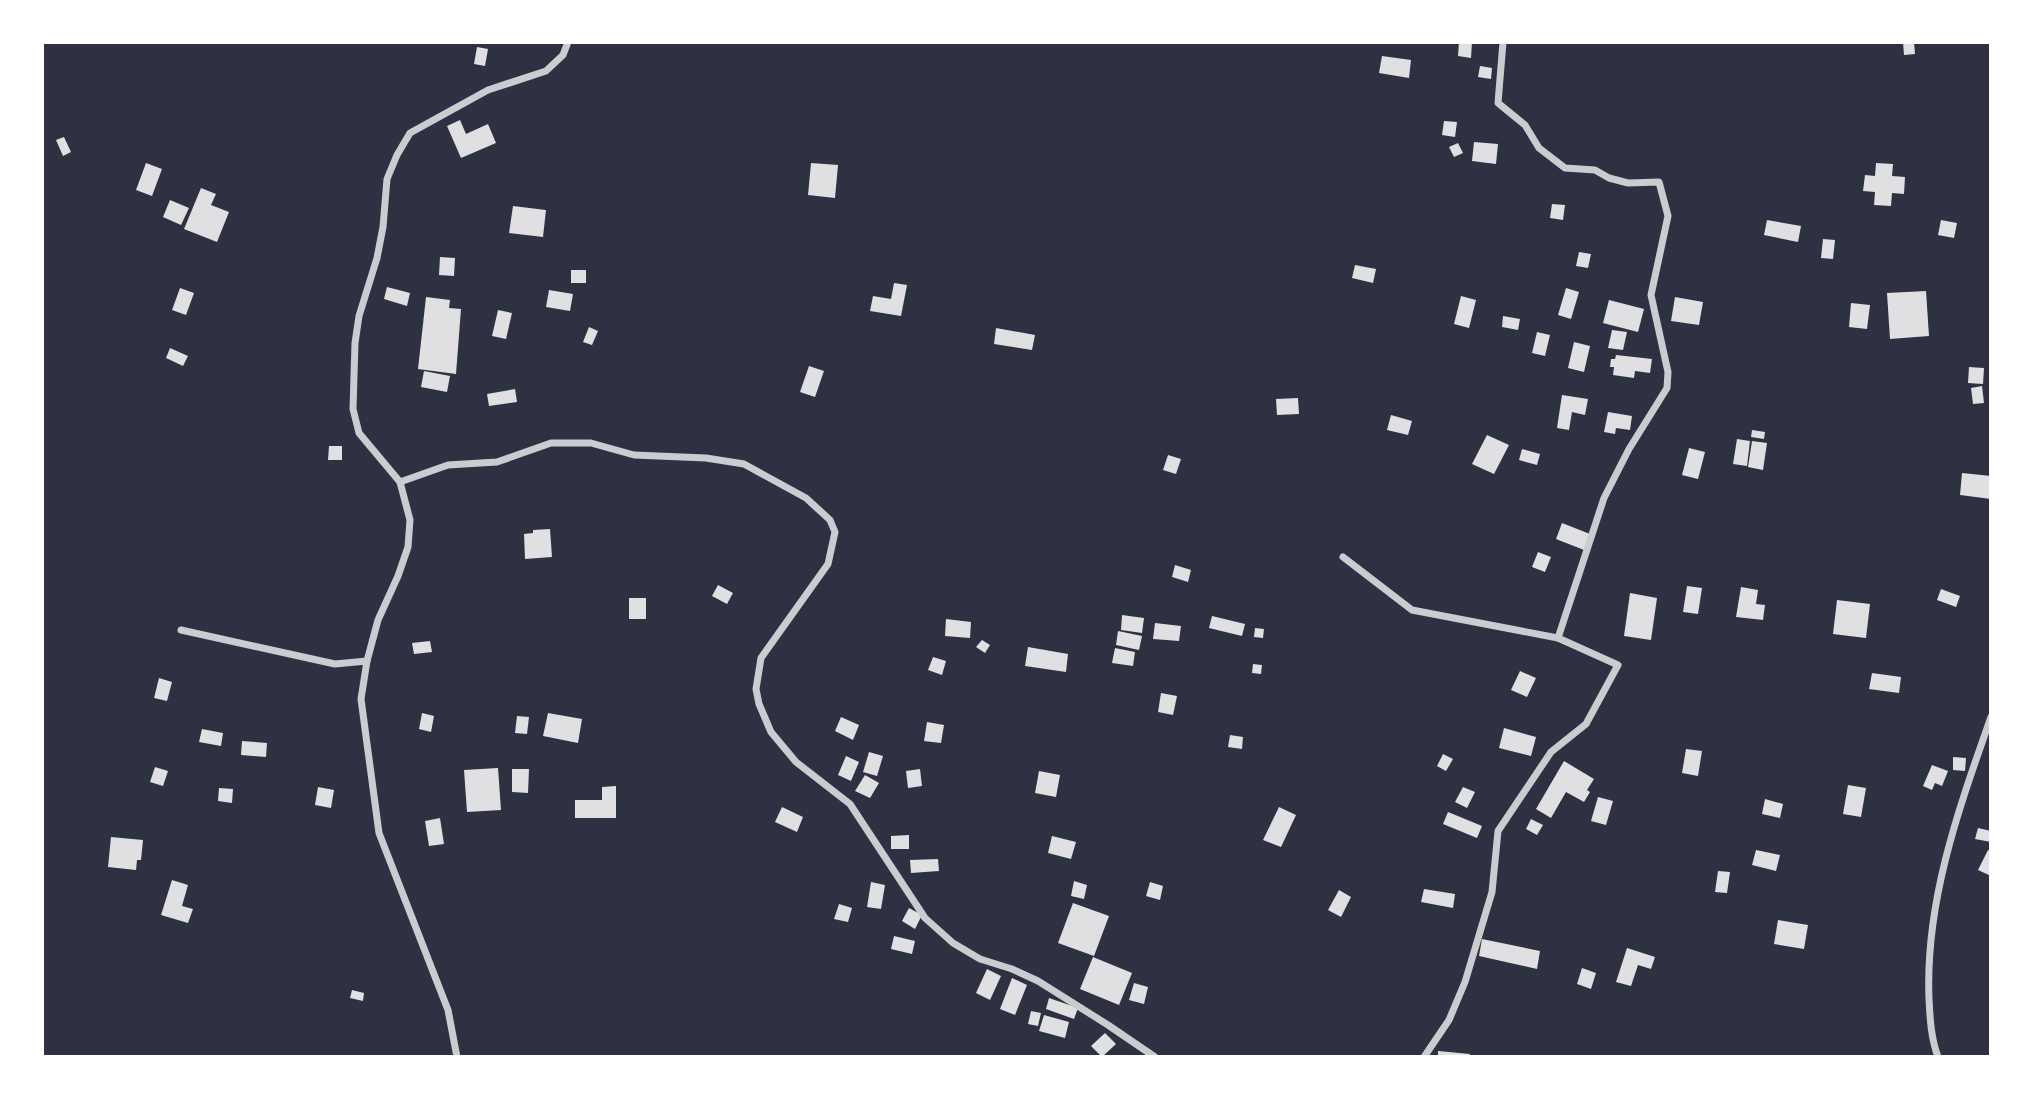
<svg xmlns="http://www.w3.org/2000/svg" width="2033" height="1099" font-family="'Libre Baskerville',serif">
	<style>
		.building { fill: #e0e0e3 }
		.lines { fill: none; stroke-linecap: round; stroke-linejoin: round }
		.minor { stroke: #caccd0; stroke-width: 7 }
	</style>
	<rect width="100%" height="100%" fill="#2d3142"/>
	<g class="building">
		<path d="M 1459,42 L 1472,42 L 1471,58 L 1458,56 Z"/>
		<path d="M 1903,42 L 1914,42 L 1915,54 L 1904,55 Z"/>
		<path d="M 477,47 L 488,49 L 485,66 L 474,64 Z"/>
		<path d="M 1382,56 L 1411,60 L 1409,78 L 1379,73 Z"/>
		<path d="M 1480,66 L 1492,68 L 1491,79 L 1478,77 Z"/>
		<path d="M 460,120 L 466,134 L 488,124 L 496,143 L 461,158 L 447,126 Z"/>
		<path d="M 1444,121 L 1457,122 L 1455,137 L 1442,135 Z"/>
		<path d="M 64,137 L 71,152 L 63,156 L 56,140 Z"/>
		<path d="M 1474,142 L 1498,144 L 1496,164 L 1472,161 Z"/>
		<path d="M 1458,143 L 1463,153 L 1454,157 L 1449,147 Z"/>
		<path d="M 146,163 L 162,169 L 152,196 L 136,190 Z"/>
		<path d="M 811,163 L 838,165 L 835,198 L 808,195 Z"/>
		<path d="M 1876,163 L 1893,164 L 1892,176 L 1905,177 L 1904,194 L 1892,193 L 1891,206 L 1874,205 L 1875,192 L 1863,191 L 1865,175 L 1875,176 Z"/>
		<path d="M 201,188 L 216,194 L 211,205 L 229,212 L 217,242 L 184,229 Z"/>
		<path d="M 170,200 L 189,208 L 181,225 L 163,217 Z"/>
		<path d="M 1552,204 L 1565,205 L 1563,220 L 1550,218 Z"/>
		<path d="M 513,206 L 546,210 L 543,237 L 509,233 Z"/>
		<path d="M 1767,220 L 1801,226 L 1798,242 L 1764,235 Z"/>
		<path d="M 1941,220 L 1957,223 L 1954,238 L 1938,235 Z"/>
		<path d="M 1823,239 L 1835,240 L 1833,259 L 1821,258 Z"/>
		<path d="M 1579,252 L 1591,254 L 1588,268 L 1576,266 Z"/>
		<path d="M 440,257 L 455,258 L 454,276 L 439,275 Z"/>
		<path d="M 1355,265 L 1376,269 L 1373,283 L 1352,278 Z"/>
		<rect x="571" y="270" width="15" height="13"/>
		<path d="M 894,283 L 907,285 L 901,316 L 870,311 L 873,296 L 891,299 Z"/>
		<path d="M 387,287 L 410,293 L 407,306 L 384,299 Z"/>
		<path d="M 180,288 L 194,293 L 186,315 L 172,310 Z"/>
		<path d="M 1566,288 L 1579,292 L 1571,319 L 1558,315 Z"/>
		<path d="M 549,290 L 573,294 L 570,311 L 546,307 Z"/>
		<path d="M 1926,291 L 1929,336 L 1890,339 L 1887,293 Z"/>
		<path d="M 1461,296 L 1476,300 L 1469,328 L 1454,324 Z"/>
		<path d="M 426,297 L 450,300 L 449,308 L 461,309 L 456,374 L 418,369 Z"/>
		<path d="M 1675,297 L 1703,302 L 1699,325 L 1671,321 Z"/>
		<path d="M 1609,300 L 1644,309 L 1638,332 L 1603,323 Z"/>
		<path d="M 1851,303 L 1870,305 L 1867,329 L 1849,327 Z"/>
		<path d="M 498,310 L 512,313 L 506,339 L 492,336 Z"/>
		<path d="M 1503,316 L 1520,319 L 1518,330 L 1502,327 Z"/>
		<path d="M 589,327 L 598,331 L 592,345 L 583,342 Z"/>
		<path d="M 996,328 L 1035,335 L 1032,350 L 994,344 Z"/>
		<path d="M 1612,330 L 1627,332 L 1623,350 L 1608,348 Z"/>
		<path d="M 1537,332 L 1550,335 L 1545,356 L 1532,353 Z"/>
		<path d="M 1574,342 L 1590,346 L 1584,372 L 1568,368 Z"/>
		<path d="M 170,348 L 188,356 L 183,366 L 166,358 Z"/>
		<path d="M 1616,355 L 1652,359 L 1650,373 L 1635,371 L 1634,378 L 1613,375 L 1614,367 L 1610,367 L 1611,359 L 1615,359 Z"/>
		<path d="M 809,366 L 824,371 L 815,397 L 800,392 Z"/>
		<path d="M 1969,367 L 1984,368 L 1983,384 L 1968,383 Z"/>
		<path d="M 424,371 L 450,376 L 447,392 L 421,387 Z"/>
		<path d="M 1982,386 L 1984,403 L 1973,404 L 1971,388 Z"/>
		<path d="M 515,389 L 517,402 L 489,406 L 487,394 Z"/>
		<path d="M 1562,395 L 1588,399 L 1585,415 L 1572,412 L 1569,430 L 1557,428 Z"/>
		<path d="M 1298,398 L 1299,414 L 1277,415 L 1276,399 Z"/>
		<path d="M 1608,412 L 1632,416 L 1630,430 L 1616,428 L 1615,434 L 1604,432 Z"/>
		<path d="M 1391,415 L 1412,421 L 1408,435 L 1387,430 Z"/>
		<path d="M 1752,430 L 1765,432 L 1764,439 L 1751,437 Z"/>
		<path d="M 1487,435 L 1509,445 L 1494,474 L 1472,464 Z"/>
		<path d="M 1737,439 L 1750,441 L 1747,466 L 1733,464 Z"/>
		<path d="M 1752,441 L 1767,443 L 1763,470 L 1748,467 Z"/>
		<path d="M 329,446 L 342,446 L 342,460 L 328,460 Z"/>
		<path d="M 1689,448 L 1705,452 L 1698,479 L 1682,475 Z"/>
		<path d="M 1522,449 L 1540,454 L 1537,465 L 1519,460 Z"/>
		<path d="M 1168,455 L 1181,459 L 1176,474 L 1163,470 Z"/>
		<path d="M 1962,473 L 1991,476 L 1991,499 L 1960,495 Z"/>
		<path d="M 1562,523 L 1590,534 L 1584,550 L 1556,539 Z"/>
		<path d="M 550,529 L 552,557 L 525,559 L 524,534 L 533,533 L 533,530 Z"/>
		<path d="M 1538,552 L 1551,557 L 1545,572 L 1532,567 Z"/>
		<path d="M 1175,565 L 1191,570 L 1188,582 L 1172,577 Z"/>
		<path d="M 718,585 L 733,593 L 727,604 L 712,596 Z"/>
		<path d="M 1687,586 L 1702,588 L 1698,614 L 1683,612 Z"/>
		<path d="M 1741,587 L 1758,590 L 1756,604 L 1765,605 L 1763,620 L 1736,617 Z"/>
		<path d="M 1941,589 L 1960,596 L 1956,607 L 1937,600 Z"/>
		<path d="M 1630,593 L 1657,598 L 1651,640 L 1624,636 Z"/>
		<rect x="629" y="598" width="17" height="21"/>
		<path d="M 1837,600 L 1870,604 L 1866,638 L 1833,634 Z"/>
		<path d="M 1122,615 L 1144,618 L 1142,633 L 1121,630 Z"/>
		<path d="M 1212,616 L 1245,624 L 1242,636 L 1209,628 Z"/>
		<path d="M 946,619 L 971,622 L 970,638 L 945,636 Z"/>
		<path d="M 1155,623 L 1181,626 L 1179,641 L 1153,639 Z"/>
		<path d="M 1255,628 L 1264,629 L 1263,638 L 1254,637 Z"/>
		<path d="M 1118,631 L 1142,636 L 1139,650 L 1116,645 Z"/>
		<path d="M 982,640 L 990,645 L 985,653 L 976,647 Z"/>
		<path d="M 430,641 L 432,652 L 414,654 L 412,643 Z"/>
		<path d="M 1028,647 L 1068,654 L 1066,672 L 1025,666 Z"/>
		<path d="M 1115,648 L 1135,652 L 1133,666 L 1112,663 Z"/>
		<path d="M 933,657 L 946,661 L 942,675 L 928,670 Z"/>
		<path d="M 1253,664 L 1262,665 L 1261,674 L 1252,673 Z"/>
		<path d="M 1520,671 L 1536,678 L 1527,697 L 1511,690 Z"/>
		<path d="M 1872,673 L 1901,677 L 1899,693 L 1869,689 Z"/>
		<path d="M 159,678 L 172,682 L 167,701 L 154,698 Z"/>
		<path d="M 1161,693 L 1177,696 L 1173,715 L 1158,712 Z"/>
		<path d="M 422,713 L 434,716 L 431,732 L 419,729 Z"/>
		<path d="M 548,713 L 582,719 L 578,743 L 543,736 Z"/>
		<path d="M 517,716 L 529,717 L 527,734 L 515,733 Z"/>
		<path d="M 841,717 L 859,725 L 853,740 L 835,731 Z"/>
		<path d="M 927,722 L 944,725 L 941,743 L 924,741 Z"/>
		<path d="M 1504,728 L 1536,737 L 1531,756 L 1499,748 Z"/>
		<path d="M 202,729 L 223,733 L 221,746 L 199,742 Z"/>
		<path d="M 1230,735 L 1243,737 L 1242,749 L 1228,747 Z"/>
		<path d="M 242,741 L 267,743 L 266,757 L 241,755 Z"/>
		<path d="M 1686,749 L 1702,751 L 1698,776 L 1682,773 Z"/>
		<path d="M 869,752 L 883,756 L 877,776 L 863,772 Z"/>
		<path d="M 1443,754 L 1453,759 L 1446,771 L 1437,766 Z"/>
		<path d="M 846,756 L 859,762 L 851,781 L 838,775 Z"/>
		<path d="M 1953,757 L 1966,758 L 1965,771 L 1953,770 Z"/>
		<path d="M 1564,761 L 1594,779 L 1587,790 L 1590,792 L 1584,802 L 1566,792 L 1551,818 L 1536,809 Z"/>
		<path d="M 1932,765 L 1948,771 L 1942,786 L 1935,783 L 1932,790 L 1923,786 Z"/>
		<path d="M 155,767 L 168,771 L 163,786 L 150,782 Z"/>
		<path d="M 498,768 L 501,810 L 467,812 L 464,770 Z"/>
		<path d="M 512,769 L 529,769 L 528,793 L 512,792 Z"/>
		<path d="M 920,769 L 922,786 L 908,788 L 906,771 Z"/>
		<path d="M 1039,771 L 1060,775 L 1056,797 L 1035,793 Z"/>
		<path d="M 865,775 L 879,783 L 870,798 L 855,791 Z"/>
		<path d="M 1848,785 L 1866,788 L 1861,817 L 1843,814 Z"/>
		<path d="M 616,786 L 616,818 L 575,818 L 575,800 L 602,800 L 602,787 Z"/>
		<path d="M 318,787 L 334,790 L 331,808 L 315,805 Z"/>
		<path d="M 1463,787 L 1475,792 L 1467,808 L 1455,802 Z"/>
		<path d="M 219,788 L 233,789 L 232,803 L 218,801 Z"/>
		<path d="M 1598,797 L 1613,801 L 1606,825 L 1591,821 Z"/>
		<path d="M 1765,799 L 1783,804 L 1780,818 L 1762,814 Z"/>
		<path d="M 782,807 L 803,817 L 797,832 L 775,822 Z"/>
		<path d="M 1279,807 L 1296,815 L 1281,847 L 1263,840 Z"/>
		<path d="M 1448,812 L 1482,826 L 1477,838 L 1443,824 Z"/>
		<path d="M 440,818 L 444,844 L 429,846 L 425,821 Z"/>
		<path d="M 1531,819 L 1543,825 L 1537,835 L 1526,829 Z"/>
		<path d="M 1978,828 L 1991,831 L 1991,842 L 1975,839 Z"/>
		<path d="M 909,835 L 909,849 L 891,849 L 891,836 Z"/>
		<path d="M 1052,836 L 1076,842 L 1071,859 L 1048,853 Z"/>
		<path d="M 111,837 L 143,840 L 141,860 L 137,860 L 136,870 L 108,867 Z"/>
		<path d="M 1756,850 L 1780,855 L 1776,871 L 1752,865 Z"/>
		<path d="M 1988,850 L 1991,851 L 1991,876 L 1978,870 Z"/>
		<path d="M 938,859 L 939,871 L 911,873 L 910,860 Z"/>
		<path d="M 1718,871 L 1730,872 L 1727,893 L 1715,892 Z"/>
		<path d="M 172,880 L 188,885 L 182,906 L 193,909 L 188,923 L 161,915 Z"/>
		<path d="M 1074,881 L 1087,885 L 1084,899 L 1071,896 Z"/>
		<path d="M 871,882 L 885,885 L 881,909 L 867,907 Z"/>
		<path d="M 1150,882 L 1163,886 L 1160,900 L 1146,896 Z"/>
		<path d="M 1424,889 L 1455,894 L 1453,908 L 1421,902 Z"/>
		<path d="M 1339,890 L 1351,897 L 1341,917 L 1328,910 Z"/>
		<path d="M 1073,903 L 1109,916 L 1094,956 L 1058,943 Z"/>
		<path d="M 839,904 L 852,908 L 848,922 L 834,919 Z"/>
		<path d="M 909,908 L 922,915 L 915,929 L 902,921 Z"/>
		<path d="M 1778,920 L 1808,925 L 1804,949 L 1774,944 Z"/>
		<path d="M 894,936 L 915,941 L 912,954 L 891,949 Z"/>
		<path d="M 1482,939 L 1540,951 L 1537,969 L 1479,956 Z"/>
		<path d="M 1627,948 L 1655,957 L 1651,969 L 1638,965 L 1631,986 L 1616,982 Z"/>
		<path d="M 1093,957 L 1132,973 L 1119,1005 L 1080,989 Z"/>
		<path d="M 1582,968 L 1596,973 L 1591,989 L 1577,984 Z"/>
		<path d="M 987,969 L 1001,976 L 990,1000 L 976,993 Z"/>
		<path d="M 1012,978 L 1027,985 L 1015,1015 L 1000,1009 Z"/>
		<path d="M 1134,983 L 1148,987 L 1144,1004 L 1129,1000 Z"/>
		<path d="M 352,990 L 364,993 L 363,1001 L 350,998 Z"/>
		<path d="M 1049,998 L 1078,1008 L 1074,1019 L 1046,1009 Z"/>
		<path d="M 1031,1011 L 1041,1013 L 1038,1026 L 1028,1024 Z"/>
		<path d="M 1044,1015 L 1069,1022 L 1065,1038 L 1039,1031 Z"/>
		<path d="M 1105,1033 L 1116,1044 L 1102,1057 L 1091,1046 Z"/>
		<path d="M 1438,1051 L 1470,1054 L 1469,1057 L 1438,1057 Z"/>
	</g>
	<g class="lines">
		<g class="minor">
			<path d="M 400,482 L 448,465 L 497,462 L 551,443 L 591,443 L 634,455 L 706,458 L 744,464 L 806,498 L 830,520 L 835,532 L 828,564 L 761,658 L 756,689 L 759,704 L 771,732 L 796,762 L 850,804 L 925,918 L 953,943 L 980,959 L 1012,969 L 1038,981 L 1108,1025 L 1155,1057"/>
			<path d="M 1343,557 L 1412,610 L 1558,638"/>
			<path d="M 181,630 L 335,664 L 367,661"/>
			<path d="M 457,1057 L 448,1010 L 379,833 L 361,699 L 367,661 L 378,620 L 398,576 L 408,547 L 410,520 L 400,482 L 359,433 L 353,409 L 355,343 L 359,316 L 377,258 L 383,227 L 387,179 L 397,155 L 410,133 L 488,90 L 546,71 L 563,55 L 568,42"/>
			<path d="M 1424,1057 L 1449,1020 L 1465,982 L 1492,892 L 1498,831 L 1551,752 L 1586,724 L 1618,665 L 1558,638 L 1604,498 L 1629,449 L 1667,388 L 1668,372 L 1651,295 L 1668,216 L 1659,182 L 1628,183 L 1609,178 L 1595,170 L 1565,168 L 1539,148 L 1525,125 L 1498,103 L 1503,42"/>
			<path d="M 1938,1057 C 1931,1038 1930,1019 1929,999 C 1925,901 1959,808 1991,717"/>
		</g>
	</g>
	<rect width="2033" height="1099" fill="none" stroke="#ffffff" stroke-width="88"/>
</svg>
